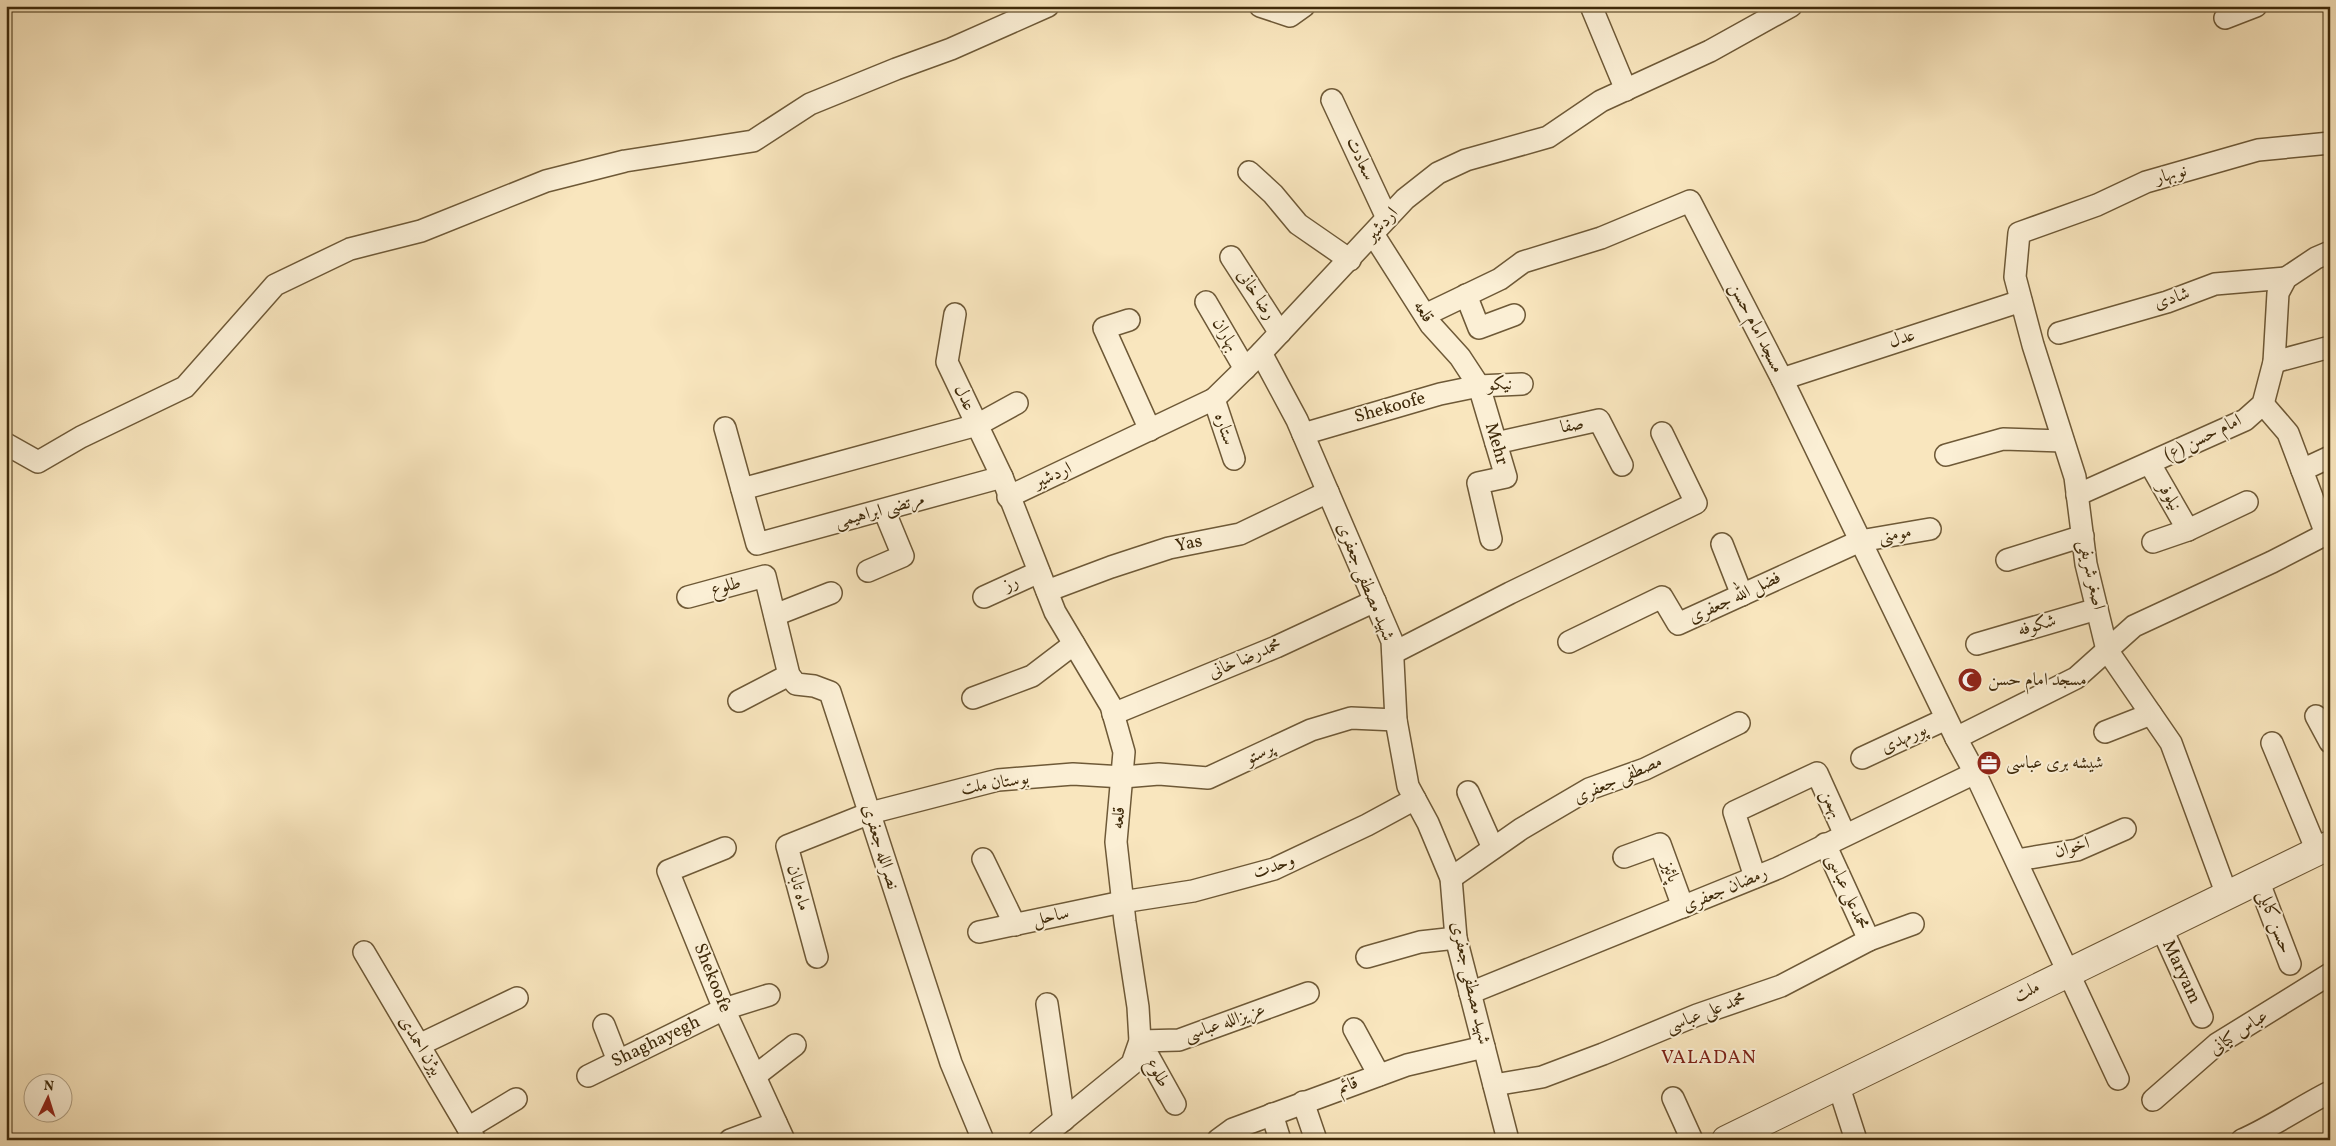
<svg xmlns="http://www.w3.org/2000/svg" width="2336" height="1146" font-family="Vollkorn,Amiri,serif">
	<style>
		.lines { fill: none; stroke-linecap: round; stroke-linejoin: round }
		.minor-casing { stroke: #6e5937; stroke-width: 24 }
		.tertiary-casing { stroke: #6e5937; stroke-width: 30 }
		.minor { stroke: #fbefd5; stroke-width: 21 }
		.tertiary { stroke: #fbefd5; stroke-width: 28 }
		.labels { text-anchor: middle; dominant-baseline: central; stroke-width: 4; stroke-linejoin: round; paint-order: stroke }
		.street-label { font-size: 18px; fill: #3f2a0a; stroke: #fbefd5 }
		.poi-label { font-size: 18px; fill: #3f2a0a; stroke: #fbefd5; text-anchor: start }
		.neighbourhood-label { font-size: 19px; letter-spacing: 1px; fill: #7a1f14; stroke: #fbefd5 }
	</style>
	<rect width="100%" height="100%" fill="#f9e6be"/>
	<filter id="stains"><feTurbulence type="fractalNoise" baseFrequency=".004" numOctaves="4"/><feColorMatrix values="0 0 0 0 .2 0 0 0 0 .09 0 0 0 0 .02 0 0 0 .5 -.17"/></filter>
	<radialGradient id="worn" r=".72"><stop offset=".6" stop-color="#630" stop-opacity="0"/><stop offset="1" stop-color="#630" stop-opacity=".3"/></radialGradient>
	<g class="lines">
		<defs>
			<g id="minor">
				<path d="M 1260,6 L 1290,16 L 1304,6"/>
				<path d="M 1591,6 L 1626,90"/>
				<path d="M 2225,18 L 2256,6"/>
				<path d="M 1332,100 L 1387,218"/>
				<path d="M 1249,172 L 1273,194 L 1298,224 L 1350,260"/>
				<path d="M 1373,234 L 1431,325 L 1460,357 L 1479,386 L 1506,477 L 1478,483 L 1491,539"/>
				<path d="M 1231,257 L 1280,333"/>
				<path d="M 1466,295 L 1479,328 L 1514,315"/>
				<path d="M 1206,302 L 1245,369"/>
				<path d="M 955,314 L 947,362 L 1002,477 L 1055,612 L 1111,706 L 1124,752 L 1116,842 L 1125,922 L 1138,1007 L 1140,1041 L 1132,1064 L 1039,1140"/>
				<path d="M 1425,315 L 1500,279 L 1523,262 L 1601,238 L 1690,201 L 1782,379 L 1956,738 L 1975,773 L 2118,1079"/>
				<path d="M 1129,320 L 1104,328 L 1150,430"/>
				<path d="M 2059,333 L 2167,302 L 2215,284 L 2286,278"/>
				<path d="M 1261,353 L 1297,420 L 1392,641 L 1396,720 L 1408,786 L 1428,823 L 1451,878 L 1456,938 L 1508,1140"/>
				<path d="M 2274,362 L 2330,347"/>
				<path d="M 1782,379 L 2021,301"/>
				<path d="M 1214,399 L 1234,459"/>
				<path d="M 2263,404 L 2288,433 L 2326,534"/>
				<path d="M 725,428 L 757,544 L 1002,477"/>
				<path d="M 1303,434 L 1440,394 L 1479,386 L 1522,384"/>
				<path d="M 1496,443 L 1599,420 L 1622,465"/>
				<path d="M 6,444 L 38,462 L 81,437 L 185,387 L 275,285 L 350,249 L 421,231 L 546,181 L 625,161 L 753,141 L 810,104 L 896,69 L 951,49 L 1048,6"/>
				<path d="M 1946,455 L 2003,439 L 2063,441"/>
				<path d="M 2150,464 L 2188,530"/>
				<path d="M 2302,470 L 2330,457"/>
				<path d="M 742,489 L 977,425 L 1017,403"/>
				<path d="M 2077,495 L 2245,420 L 2263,404 L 2274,362 L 2278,293 L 2286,278 L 2316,258 L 2330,252"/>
				<path d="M 1008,497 L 1214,399 L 1261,353 L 1405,199 L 1438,173 L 1466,160 L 1548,137 L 1601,101 L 1710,51 L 1791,6"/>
				<path d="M 2153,542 L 2188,530 L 2247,502"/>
				<path d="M 1722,544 L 1742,595"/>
				<path d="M 2007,560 L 2083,536"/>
				<path d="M 868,571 L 903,556 L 884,510"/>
				<path d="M 1047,591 L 1111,567 L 1169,548 L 1240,534 L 1328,492"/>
				<path d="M 688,597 L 765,576 L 789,675 L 796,684 L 814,686 L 830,692 L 951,1063 L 983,1140"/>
				<path d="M 984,597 L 1039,572"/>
				<path d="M 775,615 L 831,593"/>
				<path d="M 1569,642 L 1662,597 L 1678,624 L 1860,541 L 1930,529"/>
				<path d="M 1977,644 L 2097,609"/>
				<path d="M 1393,653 L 1510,593 L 1696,503 L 1662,433"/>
				<path d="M 973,698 L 1032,676 L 1074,644"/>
				<path d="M 739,701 L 789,675"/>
				<path d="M 1113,714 L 1276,647 L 1375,601"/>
				<path d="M 2316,716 L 2330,742"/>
				<path d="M 2105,732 L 2151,714"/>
				<path d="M 1956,738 L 2076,678 L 2134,626 L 2272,562 L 2330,532"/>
				<path d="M 2272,743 L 2317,851"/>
				<path d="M 1862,758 L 1946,719"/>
				<path d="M 1468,792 L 1493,848"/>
				<path d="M 1825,844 L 1869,940"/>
				<path d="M 725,848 L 668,871 L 724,1009 L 784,1140"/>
				<path d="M 1624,857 L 1660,844 L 1683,907"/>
				<path d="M 983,859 L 1015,925"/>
				<path d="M 2017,860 L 2077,850 L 2125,829"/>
				<path d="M 1755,877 L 1734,812 L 1817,773 L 1845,835"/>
				<path d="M 1451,878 L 1521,829 L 1589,789 L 1645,769 L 1739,723"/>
				<path d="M 2258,880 L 2290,964"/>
				<path d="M 2227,895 L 2171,743 L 2107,650 L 2086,564 L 2075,477 L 2033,345 L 2015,277 L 2019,233 L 2097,205 L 2146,182 L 2258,150 L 2330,143"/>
				<path d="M 2161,927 L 2202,1017"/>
				<path d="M 979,932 L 1122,902 L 1193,891 L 1274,869 L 1367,825 L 1415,799"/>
				<path d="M 364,952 L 475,1140"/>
				<path d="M 817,957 L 787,846 L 870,813 L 998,780 L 1073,774 L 1123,777 L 1159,774 L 1208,778 L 1311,730 L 1351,718 L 1396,720"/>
				<path d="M 1367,957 L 1420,942 L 1456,938"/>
				<path d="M 1470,993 L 1778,868 L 1975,773"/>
				<path d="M 1047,1004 L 1064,1120"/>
				<path d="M 604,1025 L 618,1061"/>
				<path d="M 1354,1029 L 1379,1075"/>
				<path d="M 419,1045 L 517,998"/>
				<path d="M 588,1076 L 724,1009 L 769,995"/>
				<path d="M 755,1076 L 795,1045"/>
				<path d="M 1838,1084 L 1856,1140"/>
				<path d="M 1494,1085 L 1542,1077 L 1603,1054 L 1697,1015 L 1781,986 L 1869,940 L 1913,924"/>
				<path d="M 1673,1098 L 1692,1140"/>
				<path d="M 2153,1100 L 2217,1044 L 2330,974"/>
				<path d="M 1303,1102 L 1316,1140"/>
				<path d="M 1175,1104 L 1140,1041 L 1179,1040 L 1308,993"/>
				<path d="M 1272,1114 L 1280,1140"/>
				<path d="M 468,1128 L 516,1099"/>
				<path d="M 730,1140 L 776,1123"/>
				<path d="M 1218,1140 L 1233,1129 L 1407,1065 L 1484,1047"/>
				<path d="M 2242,1140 C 2272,1127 2300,1107 2330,1092"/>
			</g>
			<path id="tertiary" d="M 1726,1140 L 2330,845"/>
		</defs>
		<use href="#minor" class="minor-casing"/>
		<use href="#tertiary" class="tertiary-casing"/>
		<use href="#minor" class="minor"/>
		<use href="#tertiary" class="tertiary"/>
	</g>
	<defs>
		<symbol id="mosque-disc" viewBox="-11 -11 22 22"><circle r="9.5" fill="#8f2418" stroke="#fbefd5"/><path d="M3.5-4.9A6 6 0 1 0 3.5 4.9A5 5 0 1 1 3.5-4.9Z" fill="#fff"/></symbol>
		<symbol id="office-disc" viewBox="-11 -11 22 22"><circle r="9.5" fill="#8f2418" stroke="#fbefd5"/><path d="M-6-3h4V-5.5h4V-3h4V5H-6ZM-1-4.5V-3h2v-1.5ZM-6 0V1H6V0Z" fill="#fff"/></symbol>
	</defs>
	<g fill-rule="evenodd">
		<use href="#mosque-disc" x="1956" y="666" width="28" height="28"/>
		<use href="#office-disc" x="1975" y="749" width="28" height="28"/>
	</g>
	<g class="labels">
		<g class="street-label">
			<text transform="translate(1360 159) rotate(65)">سعادت</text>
			<text transform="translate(2171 175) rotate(-15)">نوبهار</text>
			<text transform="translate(1382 225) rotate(-48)">اردشیر</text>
			<text transform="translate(1256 295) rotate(57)">رضا خانی</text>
			<text transform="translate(2172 299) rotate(-18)">شادی</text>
			<text transform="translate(1423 312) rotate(57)">قلعه</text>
			<text transform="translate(1756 328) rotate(63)">مسجد امام حسن</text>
			<text transform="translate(1225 335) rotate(60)">بهاران</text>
			<text transform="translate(1902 339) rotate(-18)">عدل</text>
			<text transform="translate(1500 385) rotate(-2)">نیکو</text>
			<text transform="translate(964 398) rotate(65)">عدل</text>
			<text transform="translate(1390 408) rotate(-16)">Shekoofe</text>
			<text transform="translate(1572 426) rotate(-12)">صفا</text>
			<text transform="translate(1224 429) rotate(72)">ستاره</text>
			<text transform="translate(2203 438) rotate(-26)">امام حسن (ع)</text>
			<text transform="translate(1496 444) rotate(73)">Mehr</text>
			<text transform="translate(1053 476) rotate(-25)">اردشیر</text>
			<text transform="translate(2169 497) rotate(60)">نیلوفر</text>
			<text transform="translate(880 511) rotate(-15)">مرتضی ابراهیمی</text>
			<text transform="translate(1895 535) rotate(-10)">مومنی</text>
			<text transform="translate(1189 544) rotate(-12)">Yas</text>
			<text transform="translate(2091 575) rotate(78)">اصغر شریفی</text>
			<text transform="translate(1365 582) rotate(68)">شهید مصطفی جعفری</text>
			<text transform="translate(1011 584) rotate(-25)">رز</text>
			<text transform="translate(726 587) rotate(-15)">طلوع</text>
			<text transform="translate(1735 598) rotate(-25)">فضل الله جعفری</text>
			<text transform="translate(2037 626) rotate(-16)">شکوفه</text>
			<text transform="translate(1245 659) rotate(-23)">محمدرضا خانی</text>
			<text transform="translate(1904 739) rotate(-25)">پورمهدی</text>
			<text transform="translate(1260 754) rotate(-26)">پرستو</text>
			<text transform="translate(1618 780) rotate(-24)">مصطفی جعفری</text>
			<text transform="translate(995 784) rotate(-9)">بوستان ملت</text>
			<text transform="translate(1831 804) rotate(65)">بهمن</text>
			<text transform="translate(1119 818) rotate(-85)">قلعه</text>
			<text transform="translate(880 847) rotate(73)">نصرالله جعفری</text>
			<text transform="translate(2072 848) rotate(-16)">اخوان</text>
			<text transform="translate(1274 867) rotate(-20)">وحدت</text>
			<text transform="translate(1670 872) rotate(70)">پائیز</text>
			<text transform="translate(798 888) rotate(75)">ماه تابان</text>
			<text transform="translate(1725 890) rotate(-23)">رمضان جعفری</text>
			<text transform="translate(1847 892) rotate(66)">محمدعلی عباسی</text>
			<text transform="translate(1051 917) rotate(-12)">ساحل</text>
			<text transform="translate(2274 922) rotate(69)">حسن کابلی</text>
			<text transform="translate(2181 972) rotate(65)">Maryam</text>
			<text transform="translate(712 978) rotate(68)">Shekoofe</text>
			<text transform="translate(1470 983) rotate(77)">شهید مصطفی جعفری</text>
			<text transform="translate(2027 992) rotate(-26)">ملت</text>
			<text transform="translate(1706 1013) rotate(-21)">محمد علی عباسی</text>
			<text transform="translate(1225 1023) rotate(-19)">عزیزالله عباسی</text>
			<text transform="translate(2239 1033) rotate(-34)">عباس کیانی</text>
			<text transform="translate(656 1042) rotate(-26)">Shaghayegh</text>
			<text transform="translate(420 1046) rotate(59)">بیژن احمدی</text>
			<text transform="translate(1157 1073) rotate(61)">طلوع</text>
			<text transform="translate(1348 1086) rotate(-20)">قائم</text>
		</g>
		<g class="poi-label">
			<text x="1988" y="680">مسجد امام حسن</text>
			<text x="2006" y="763">شیشه بری عباسی</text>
		</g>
		<g class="neighbourhood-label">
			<text x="1709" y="1058">VALADAN</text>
		</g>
	</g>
	<rect width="2336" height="1146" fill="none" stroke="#f9e6be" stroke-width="25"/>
	<rect x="8" y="8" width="2321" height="1131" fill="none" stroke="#3f2a0a" stroke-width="2.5"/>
	<rect x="12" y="12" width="2311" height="1121" fill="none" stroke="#3f2a0a"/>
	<g transform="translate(48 1098) rotate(4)"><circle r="24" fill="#fbefd5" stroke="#b0a084"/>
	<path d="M0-4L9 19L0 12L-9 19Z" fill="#8f2418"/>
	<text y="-8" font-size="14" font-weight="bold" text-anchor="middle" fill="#3f2a0a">N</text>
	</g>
	<rect width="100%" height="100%" filter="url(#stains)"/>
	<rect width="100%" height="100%" fill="url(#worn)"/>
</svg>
